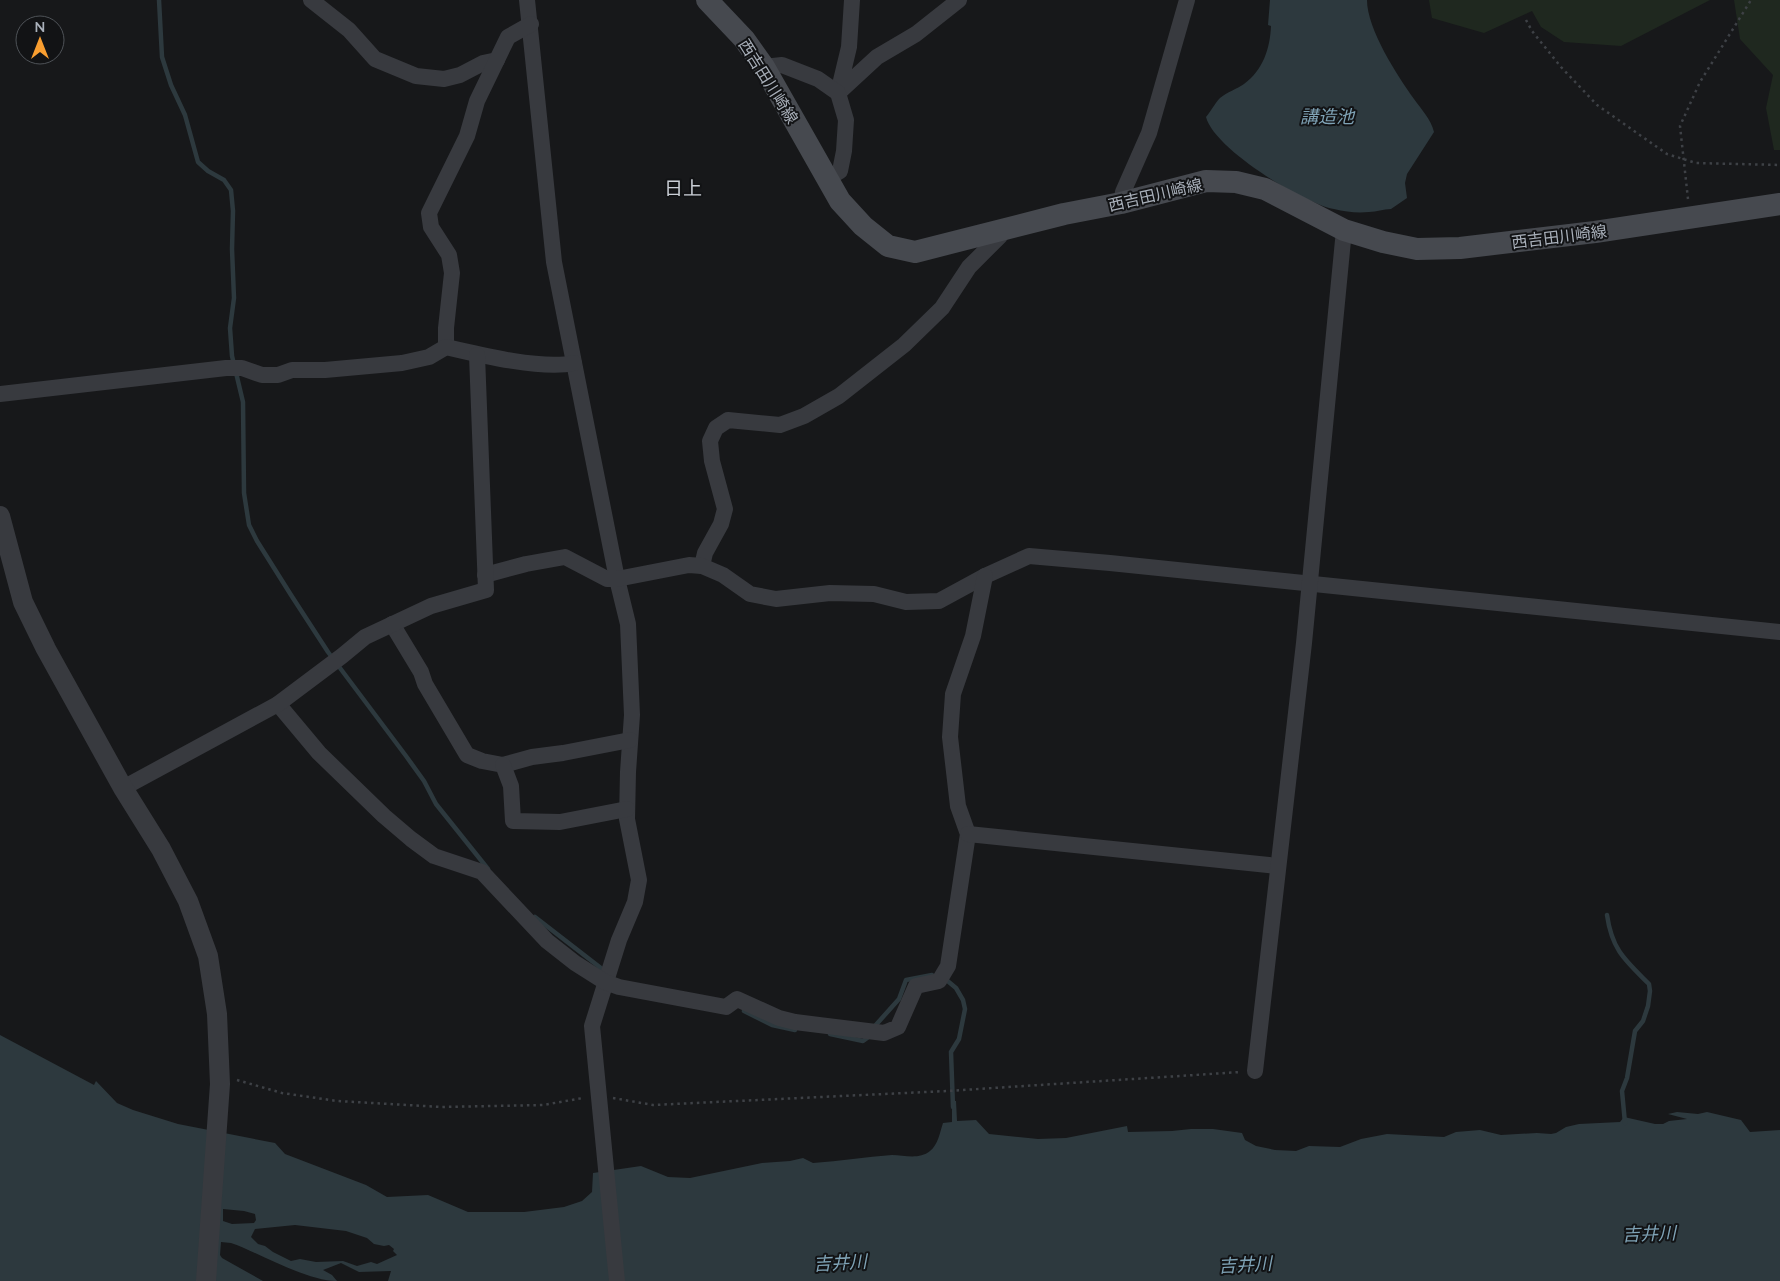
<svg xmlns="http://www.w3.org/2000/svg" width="1780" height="1281" font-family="Lato,'Noto Sans JP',sans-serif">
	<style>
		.green { fill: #1f281f }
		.water { fill: #2d393e; fill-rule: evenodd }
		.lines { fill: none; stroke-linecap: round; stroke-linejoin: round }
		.stream { stroke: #2d393e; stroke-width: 4.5 }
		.path { stroke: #3e4146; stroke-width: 2.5; stroke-dasharray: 2.5 4; stroke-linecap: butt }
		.minor { stroke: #383a3f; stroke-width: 16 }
		.tertiary { stroke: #383a3f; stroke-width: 20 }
		.secondary { stroke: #46494f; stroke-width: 22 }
		.labels { text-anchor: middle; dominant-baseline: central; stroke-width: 4; stroke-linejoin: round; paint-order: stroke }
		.street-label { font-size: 16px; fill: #a9b0ba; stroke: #121315 }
		.water-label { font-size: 18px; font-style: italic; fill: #7fa3b6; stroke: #121315 }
		.quarter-label { font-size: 19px; fill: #cacfd6; stroke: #121315 }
	</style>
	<rect width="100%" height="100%" fill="#17181a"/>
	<g class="green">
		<path d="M 1429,0 L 1710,0 L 1621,46 L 1564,42 L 1541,27 L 1532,11 L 1484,33 L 1432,18 Z"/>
		<path d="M 1734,0 L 1780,0 L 1780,150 L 1774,150 L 1766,108 L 1773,75 L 1740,39 Z"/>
	</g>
	<g class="water">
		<path d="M 1270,0 L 1367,0 C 1367,29 1397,75 1414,99 C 1421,109 1431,119 1434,132 L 1407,174 L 1405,183 L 1407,198 L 1391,209 C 1383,209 1377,212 1369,212 C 1357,213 1346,212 1334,209 C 1303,203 1214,149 1206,117 C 1211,111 1215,103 1220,98 C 1227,92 1237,89 1244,84 C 1263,70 1270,49 1271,26 L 1268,25 Z"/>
		<path d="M 0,1035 L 94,1085 L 96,1081 L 117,1103 L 133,1110 L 178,1124 L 275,1143 L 285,1154 L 366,1185 L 387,1197 L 428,1195 L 468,1212 L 524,1212 L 564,1207 L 582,1201 L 592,1192 L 593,1173 L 641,1166 L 668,1177 L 690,1178 L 762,1163 L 790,1161 L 803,1158 L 813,1163 C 840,1161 866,1157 892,1155 C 904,1155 919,1160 930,1151 C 938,1145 940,1132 943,1123 L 952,1122 L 952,1101 L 956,1101 L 957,1121 L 976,1120 L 989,1134 L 1038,1139 L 1066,1138 L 1127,1126 L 1128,1132 L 1172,1131 L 1191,1129 L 1213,1129 L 1242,1133 L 1245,1140 L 1256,1146 L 1275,1150 L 1296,1151 L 1309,1146 L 1340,1147 L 1361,1139 L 1387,1134 L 1444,1137 L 1456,1132 L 1480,1130 L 1501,1135 L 1537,1133 L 1551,1134 L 1556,1133 L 1566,1127 L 1579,1124 L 1620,1122 L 1624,1117 L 1655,1124 L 1663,1124 L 1669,1121 L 1687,1119 L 1668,1114 L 1677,1112 L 1698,1114 L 1707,1112 L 1741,1120 L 1750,1132 L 1780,1130 L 1780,1281 L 388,1281 L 391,1271 L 359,1272 L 341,1263 L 323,1270 L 332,1275 L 337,1281 C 306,1281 260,1253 231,1243 L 221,1242 L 220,1255 L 222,1258 L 263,1281 L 0,1281 ZM 223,1209 L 244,1211 L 255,1214 L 256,1220 L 254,1223 L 232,1224 L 223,1221 ZM 295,1225 L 346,1231 L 367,1238 L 374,1244 L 384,1246 L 389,1245 L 394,1249 L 393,1251 L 397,1255 L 377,1264 L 371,1262 L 357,1266 L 343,1261 L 316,1262 L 300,1259 L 291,1261 L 273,1252 L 265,1246 L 258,1244 L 251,1237 L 255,1229 Z"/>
	</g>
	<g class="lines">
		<g class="stream">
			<path d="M 159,0 L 162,57 L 171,85 L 185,115 L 198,162 L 208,171 L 224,180 L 231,190 L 233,211 L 232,249 L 234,298 L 230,328 L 232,356 L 243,402 L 244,493 L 249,525 L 257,541 L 291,595 L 328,652 L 406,756 L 424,781 L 436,804 L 488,869"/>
			<path d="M 1607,915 C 1612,950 1625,960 1649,984 L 1650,991 L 1648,1006 L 1643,1021 L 1635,1031 L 1627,1078 L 1622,1091 L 1625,1123"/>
			<path d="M 535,917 L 606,972"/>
			<path d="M 944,978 L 956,988 L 963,1000 L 965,1009 L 959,1039 L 951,1052 L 953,1107"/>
			<path d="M 744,1011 L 772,1025 L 795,1030"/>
			<path d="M 874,1027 L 899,999 L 906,980 L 932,975"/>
			<path d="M 830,1034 L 863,1041 L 870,1036"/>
		</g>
		<g class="path">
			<path d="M 1526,20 L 1532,31 L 1561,67 L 1597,105 L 1667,154 L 1696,163 L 1780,165"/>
			<path d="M 1688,199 L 1680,126 L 1700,82 L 1751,0"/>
			<path d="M 237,1080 L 282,1093 L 337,1101 L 441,1107 L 543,1105 L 583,1098"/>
			<path d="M 613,1098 L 653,1105 L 947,1091 L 1241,1072"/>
		</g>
		<g class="minor">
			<path d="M 311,0 L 349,30 L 375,59 L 416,76 L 444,79 L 460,75 L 483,63 L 497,60"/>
			<path d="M 527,0 L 554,262 L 617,579 L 628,624 L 632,715 L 628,772 L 627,819 L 639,880 L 635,902 L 619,940 L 592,1026 L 617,1281"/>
			<path d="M 852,0 L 849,47 L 838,93 L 877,57 L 916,34 L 959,0"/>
			<path d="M 764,67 L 782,65 L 818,79 L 838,93 L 846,120 L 844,151 L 840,171 L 826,179"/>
			<path d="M 1121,203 L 1123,192 L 1149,133 L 1187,0"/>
			<path d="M 446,347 L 446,328 L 452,273 L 449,255 L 431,227 L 429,213 L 467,136 L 477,101 L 508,37 L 531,24"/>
			<path d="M 0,394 L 226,368 L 242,368 L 262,375 L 278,375 L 292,370 L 325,370 L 402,363 L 429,357 L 446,347 C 480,355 542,370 574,363"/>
			<path d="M 702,566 L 705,553 L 721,524 L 725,509 L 712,461 L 710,441 L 716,428 L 728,420 L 780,425 L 804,416 L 839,396 L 904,345 L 942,308 L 969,267 L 1000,236 L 1005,228"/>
			<path d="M 485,575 L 526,564 L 565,557 L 607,579 L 617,579 L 689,565 L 702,566 L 723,575 L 750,594 L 776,599 L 830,593 L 874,594 L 906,602 L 939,601 L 985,576 L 1029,556 L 1110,563 L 1780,632"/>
			<path d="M 392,624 L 421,672 L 425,684 L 467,755 L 482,761 L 503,765 L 532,757 L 563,753 L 630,740"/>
			<path d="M 278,704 L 319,753 L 384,816 L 411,839 L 434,856 L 482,872 L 547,941 L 575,963 L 605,982 L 619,987 L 726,1007 L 737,999 L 779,1018 L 795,1022 L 884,1033 L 898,1027 L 916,986 L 939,981 L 948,966 L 968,834 L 958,806 L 950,737 L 953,694 L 973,636 L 985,576"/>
			<path d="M 503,765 L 511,786 L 513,821 L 560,822 L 627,809"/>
			<path d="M 123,788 L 278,704 L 342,656 L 365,637 L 431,606 L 486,590 L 477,355"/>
			<path d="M 968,834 L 1278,866"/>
			<path d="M 1255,1071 L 1304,643 L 1344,230"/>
		</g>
		<path class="tertiary" d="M 0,516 L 23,602 L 46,649 L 123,788 L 161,849 L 188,901 L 208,956 L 217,1014 L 220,1084 L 206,1281"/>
		<path class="secondary" d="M 707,0 L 744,39 L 764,67 L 840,201 L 863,226 L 888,246 L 915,252 L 1064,214 L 1121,203 L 1206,181 L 1236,182 L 1265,189 L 1344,230 L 1383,242 L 1417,249 L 1460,248 L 1595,232 L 1780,204"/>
	</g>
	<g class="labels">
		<g class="street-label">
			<text transform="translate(769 81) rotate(58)">西吉田川崎線</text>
			<text transform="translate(1155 194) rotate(-13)">西吉田川崎線</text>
			<text transform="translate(1559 236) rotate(-7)">西吉田川崎線</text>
		</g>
		<g class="water-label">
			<text x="1327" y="116">講造池</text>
			<text transform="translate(1649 1233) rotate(-2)">吉井川</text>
			<text transform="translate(840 1262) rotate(-3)">吉井川</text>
			<text transform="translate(1245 1264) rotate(-3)">吉井川</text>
		</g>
		<g class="quarter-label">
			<text x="683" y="187">日上</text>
		</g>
	</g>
	<g transform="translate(40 40)"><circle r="24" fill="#121315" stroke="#4e5257"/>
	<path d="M0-4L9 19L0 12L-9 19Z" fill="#f99e30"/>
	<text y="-8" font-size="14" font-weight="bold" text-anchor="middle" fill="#a9b0ba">N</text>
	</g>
</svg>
